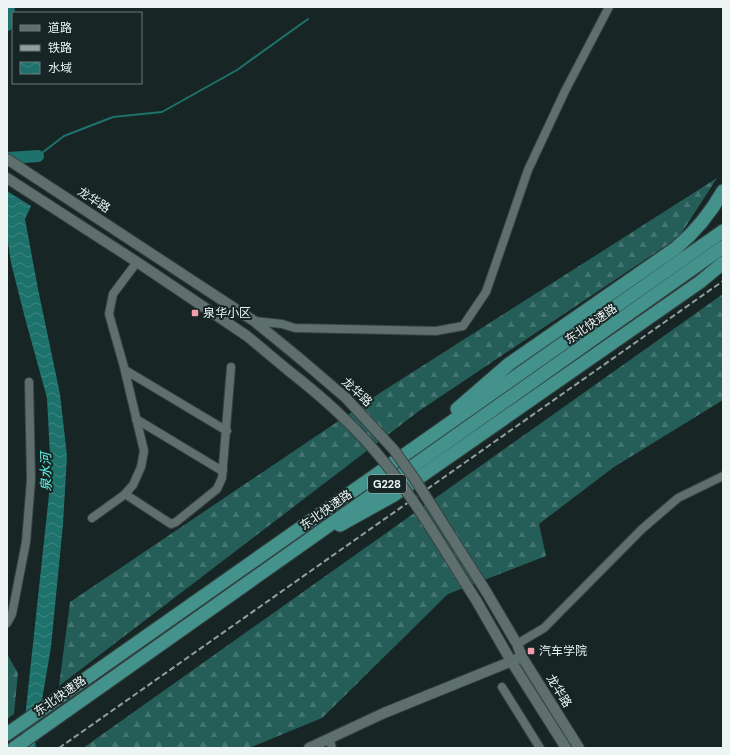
<svg xmlns="http://www.w3.org/2000/svg" width="730" height="755" font-family="'DM Sans','Noto Sans SC',sans-serif">
	<style>
		.forest { fill: url(#forest-firs) }
		.water { fill: url(#water-waves) }
		.lines { fill: none; stroke-linecap: round; stroke-linejoin: round }
		.stream { stroke: #1e726c; stroke-width: 2 }
		.river { stroke: #1e726c; stroke-width: 12 }
		.minor-casing { stroke: #364241; stroke-width: 10 }
		.tertiary-casing { stroke: #364241; stroke-width: 12 }
		.trunk-casing { stroke: #364241; stroke-width: 15 }
		.minor { stroke: #5e6f6d; stroke-width: 8 }
		.tertiary { stroke: #5e6f6d; stroke-width: 10 }
		.trunk { stroke: #43938c; stroke-width: 13 }
		.rail { stroke: #939e9d; stroke-width: 2; stroke-dasharray: 6 3; stroke-linecap: butt }
		.tertiary-bridge-casing { stroke: #364241; stroke-width: 12; stroke-linecap: butt }
		.tertiary-bridge { stroke: #5e6f6d; stroke-width: 10 }
		.poi-dot { fill: #f39aab; stroke: #172625; stroke-width: 1.5 }
		.labels { text-anchor: middle; dominant-baseline: central; stroke-width: 4; stroke-linejoin: round; paint-order: stroke }
		.shield { fill: #172625; stroke: #acb7b6; stroke-width: 1 }
		.shield-label { font-size: 11px; font-weight: bold; fill: #ecf5f4 }
		.street-label { font-size: 12px; fill: #ecf5f4; stroke: #172625 }
		.poi-label { font-size: 12px; fill: #ecf5f4; stroke: #172625; text-anchor: start }
		.water-label { font-size: 13px; font-style: italic; fill: #60f6e9; stroke: #172625 }
	</style>
	<defs>
		<pattern id="forest-firs" width="22" height="20" patternUnits="userSpaceOnUse"><rect width="22" height="20" fill="#255d58"/><path d="M5 1l3.5 6h-7zM16 11l3.5 6h-7z" fill="#457571"/></pattern>
		<pattern id="water-waves" width="16" height="10" patternUnits="userSpaceOnUse"><rect width="16" height="10" fill="#1e726c"/><path d="M0 5q4-4 8 0t8 0" fill="none" stroke="#3f8782"/></pattern>
	</defs>
	<rect width="100%" height="100%" fill="#172625"/>
	<g class="forest">
		<path d="M 717,178 L 679,237 L 419,411 L 59,686 L 70,602 L 383,391 Z"/>
		<path d="M 723,294 L 723,400 L 614,467 L 539,524 L 546,556 L 448,594 L 322,718 L 249,748 L 83,748 Z"/>
		<path d="M 7,654 L 18,673 L 14,714 L 7,719 Z"/>
	</g>
	<path class="water" d="M 7,191 L 31,206 L 25,219 L 38,289 L 60,394 L 67,456 L 63,524 L 51,647 L 35,741 L 36,748 L 20,748 L 26,709 L 51,476 L 47,398 L 25,318 L 11,263 L 7,235 Z"/>
	<g class="lines">
		<path class="stream" d="M 38,156 L 64,136 L 113,117 L 162,112 L 237,70 L 308,19"/>
		<g class="river">
			<path d="M 7,25 L 9,7"/>
			<path d="M 7,159 L 8,158 L 38,156"/>
		</g>
		<defs>
			<g id="minor">
				<path d="M 254,321 L 282,324 L 295,328 L 436,331 L 463,326 L 486,292 L 528,170 L 565,91 L 609,7"/>
				<path d="M 125,370 L 227,431"/>
				<path d="M 136,419 L 219,469 L 223,470"/>
				<path d="M 125,494 L 171,524 L 176,522 L 217,489 L 222,478 L 231,367"/>
				<path d="M 92,518 L 124,495 L 133,485 L 141,467 L 144,451 L 124,367 L 109,314 L 113,294 L 137,262"/>
				<path d="M 7,623 L 12,614 L 26,542 L 31,480 L 29,382"/>
				<path d="M 517,644 L 544,628 L 642,529 L 678,498 L 723,476"/>
				<path d="M 502,687 L 540,748"/>
				<path d="M 329,738 L 332,748"/>
			</g>
			<g id="tertiary">
				<path d="M 7,159 L 254,321 L 298,357"/>
				<path d="M 7,178 L 137,262 L 247,336 L 289,371"/>
				<path d="M 487,593 L 517,644 L 522,657 L 579,748"/>
				<path d="M 476,600 L 511,661 L 566,748"/>
				<path d="M 309,748 L 384,713 L 522,657"/>
			</g>
			<g id="trunk">
				<path d="M 457,409 L 509,364 L 676,248 C 695,232 710,214 723,191"/>
				<path d="M 340,525 L 394,495 L 700,282 L 723,263"/>
				<path d="M 7,734 L 723,231"/>
				<path d="M 14,748 L 723,247"/>
			</g>
		</defs>
		<use href="#minor" class="minor-casing"/>
		<use href="#tertiary" class="tertiary-casing"/>
		<use href="#trunk" class="trunk-casing"/>
		<use href="#minor" class="minor"/>
		<use href="#tertiary" class="tertiary"/>
		<use href="#trunk" class="trunk"/>
		<path class="rail" d="M 59,748 L 723,281"/>
		<defs>
			<g id="tertiary-bridge">
				<path d="M 298,357 L 346,398 L 394,450 L 416,481 L 487,593"/>
				<path d="M 289,371 C 320,395 350,422 375,451 C 414,496 444,550 476,600"/>
			</g>
		</defs>
		<use href="#tertiary-bridge" class="tertiary-bridge-casing"/>
		<use href="#tertiary-bridge" class="tertiary-bridge"/>
	</g>
	<g class="poi-dot">
		<rect x="191" y="309" width="8" height="8" rx="2"/>
		<rect x="527" y="647" width="8" height="8" rx="2"/>
	</g>
	<g class="labels">
		<rect class="shield" x="368" y="475" width="38" height="18" rx="3"/>
		<g class="shield-label">
			<text x="387" y="484">G228</text>
		</g>
		<g class="street-label">
			<text transform="translate(94 200) rotate(33)">龙华路</text>
			<text transform="translate(591 324) rotate(-35)">东北快速路</text>
			<text transform="translate(357 392) rotate(43)">龙华路</text>
			<text transform="translate(326 510) rotate(-35)">东北快速路</text>
			<text transform="translate(559 691) rotate(58)">龙华路</text>
			<text transform="translate(60 696) rotate(-35)">东北快速路</text>
		</g>
		<g class="poi-label">
			<text x="203" y="313">泉华小区</text>
			<text x="539" y="651">汽车学院</text>
		</g>
		<g class="water-label">
			<text transform="translate(46 472) rotate(-91)">泉水河</text>
		</g>
	</g>
	<rect width="730" height="755" fill="none" stroke="#ecf5f4" stroke-width="16"/>
	<rect x="12" y="12" width="130" height="72" fill="#172625" stroke="#6c7978"/>
	<rect x="20" y="25" width="20" height="6" fill="#5e6f6d" stroke="#6c7978"/>
	<text x="48" y="32" font-size="12" fill="#ecf5f4">道路</text>
	<rect x="20" y="45" width="20" height="6" fill="#939e9d" stroke="#6c7978"/>
	<text x="48" y="52" font-size="12" fill="#ecf5f4">铁路</text>
	<rect x="20" y="62" width="20" height="12" fill="url(#water-waves)" stroke="#6c7978"/>
	<text x="48" y="72" font-size="12" fill="#ecf5f4">水域</text>
</svg>
